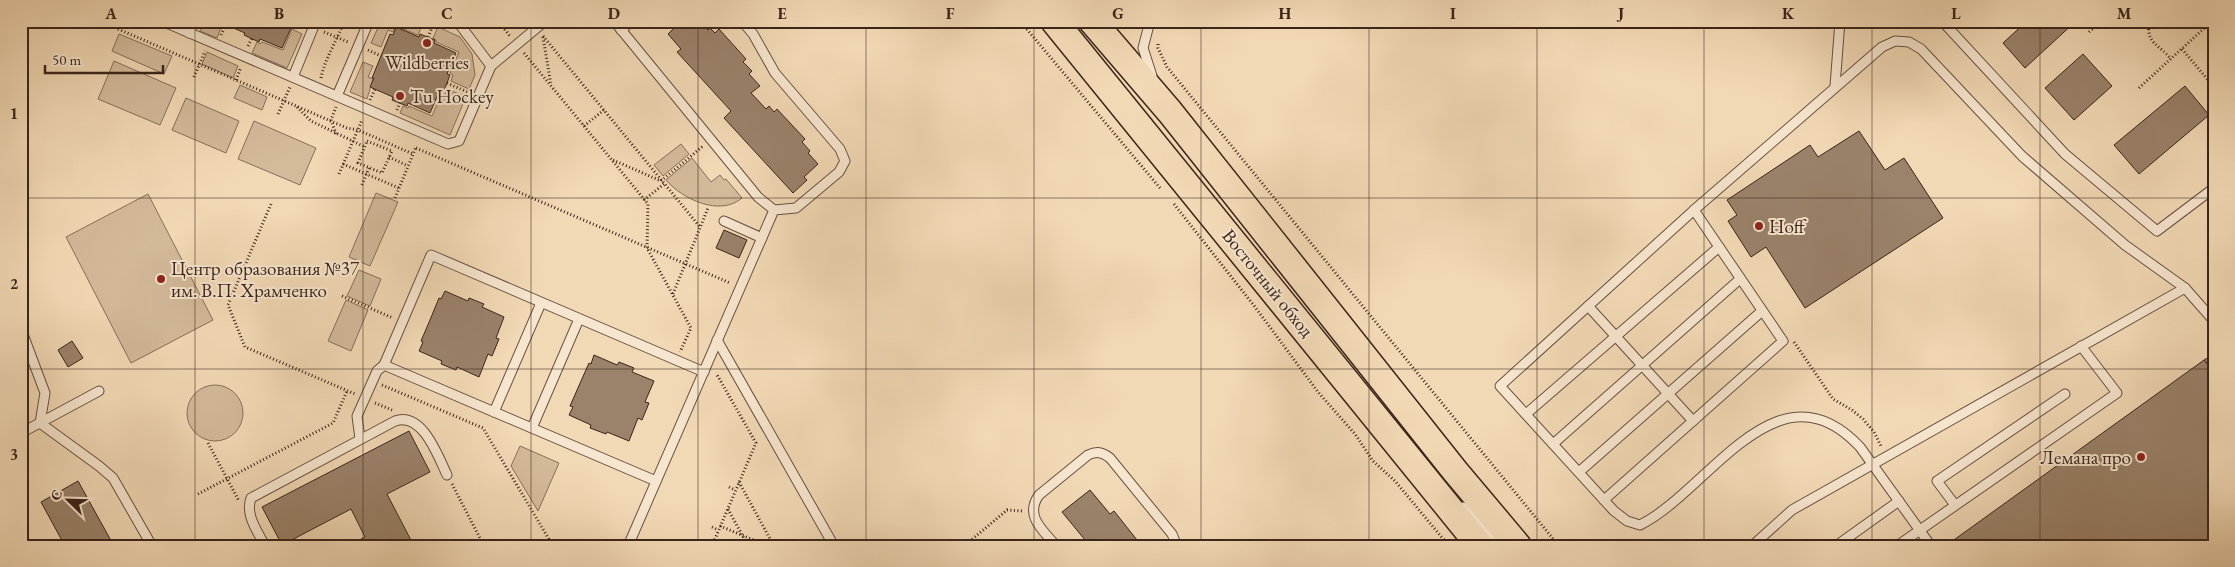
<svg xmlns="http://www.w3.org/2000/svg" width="2235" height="567" font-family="'EB Garamond',serif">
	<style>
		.green { fill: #d3ba9b; stroke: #866f5a }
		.building { fill: #9a826b; stroke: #3a241a }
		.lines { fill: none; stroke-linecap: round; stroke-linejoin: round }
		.lane-casing { stroke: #685141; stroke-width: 11 }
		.primary-casing { stroke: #3a241a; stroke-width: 29 }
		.path { stroke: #3a241a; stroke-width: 3; stroke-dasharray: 1 2.5; stroke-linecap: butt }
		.lane { stroke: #f7e6cf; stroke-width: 9 }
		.primary { stroke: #f2d9b5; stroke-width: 26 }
		.grid { fill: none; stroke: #3a241a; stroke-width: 1; stroke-opacity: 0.55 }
		.poi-dot { fill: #8f2418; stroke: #f7e6cf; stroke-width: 2 }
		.labels { text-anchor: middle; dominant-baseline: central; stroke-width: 4; stroke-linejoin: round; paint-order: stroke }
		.poi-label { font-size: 19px; fill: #3a241a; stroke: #f7e6cf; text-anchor: start }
		.street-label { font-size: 19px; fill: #3a241a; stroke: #f7e6cf }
		.neatline { fill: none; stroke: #3a241a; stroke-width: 2 }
		.grid-label { font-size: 16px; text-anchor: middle; font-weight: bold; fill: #3a241a }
	</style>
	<rect width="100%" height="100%" fill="#f2d9b5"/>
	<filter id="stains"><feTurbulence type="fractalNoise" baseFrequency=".004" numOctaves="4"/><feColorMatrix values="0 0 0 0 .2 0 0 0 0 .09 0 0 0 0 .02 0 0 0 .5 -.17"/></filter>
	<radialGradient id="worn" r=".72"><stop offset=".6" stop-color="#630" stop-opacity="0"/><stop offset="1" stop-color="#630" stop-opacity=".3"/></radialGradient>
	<g class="green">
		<path d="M 204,21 L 220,21 L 219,24 L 222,25 L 217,38 L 200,31 Z"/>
		<path d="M 381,21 L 424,21 L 418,35 L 396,26 L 393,32 L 388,30 L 381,47 L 371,43 Z"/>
		<path d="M 438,27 L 460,37 L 472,54 L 475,75 L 469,89 L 451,81 L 453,75 L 450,73 L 459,52 L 436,42 L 436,40 L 433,38 Z"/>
		<path d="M 292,29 L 302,34 L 287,68 L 252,53 L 257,42 L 260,44 L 262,42 L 283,50 Z"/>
		<path d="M 119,34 L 172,56 L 164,74 L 112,51 Z"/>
		<path d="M 207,52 L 238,66 L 233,78 L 202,64 Z"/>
		<path d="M 114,61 L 176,88 L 160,125 L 98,99 Z"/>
		<path d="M 363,62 L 373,66 L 368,77 L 373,79 L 367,99 L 350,92 Z"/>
		<path d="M 240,85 L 267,97 L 262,110 L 234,98 Z"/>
		<path d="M 447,89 L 466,97 L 450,135 L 400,113 L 403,106 L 408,108 L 409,106 L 432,116 L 441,95 L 444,96 Z"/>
		<path d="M 186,98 L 239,121 L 226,153 L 172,130 Z"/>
		<path d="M 254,121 L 316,148 L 300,185 L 238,159 Z"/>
		<path d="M 681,144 L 689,154 L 663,176 L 654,165 Z"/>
		<path d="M 692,158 L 711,182 L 720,175 L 724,180 L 726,179 L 742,198 C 720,217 682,199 666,180 Z"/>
		<path d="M 376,193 L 398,202 L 370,266 L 349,257 Z"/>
		<path d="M 148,194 L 213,320 L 131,363 L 66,237 Z"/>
		<path d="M 359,270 L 381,279 L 370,306 L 347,296 Z"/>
		<path d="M 346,300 L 368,310 L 351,351 L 328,341 Z"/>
		<circle cx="215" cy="413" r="28"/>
		<path d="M 520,446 L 559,463 L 538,511 L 511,466 Z"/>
	</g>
	<g class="building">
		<path d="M 223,21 L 298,21 L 295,27 L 292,26 L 282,48 L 260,39 L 259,42 L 244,35 L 245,33 L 222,23 Z"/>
		<path d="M 681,21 L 700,21 L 708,30 L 710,28 L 715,33 L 719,29 L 746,59 L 743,62 L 752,71 L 749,74 L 760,86 L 751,93 L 766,109 L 769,106 L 774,112 L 777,109 L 805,139 L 802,142 L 810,151 L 808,153 L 818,164 L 804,177 L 807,180 L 793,193 L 724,118 L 731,111 L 677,52 L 681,49 L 668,34 Z"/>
		<path d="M 2027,21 L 2076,21 L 2025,68 L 2003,43 Z"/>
		<path d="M 396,27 L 419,37 L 420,34 L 435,40 L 434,43 L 456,53 L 447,74 L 450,75 L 447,83 L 443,92 L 440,90 L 430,113 L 408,103 L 407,106 L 392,100 L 393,97 L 370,87 L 374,78 L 372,78 L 390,34 L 393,35 Z"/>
		<path d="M 2083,54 L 2112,86 L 2074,120 L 2045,88 Z"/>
		<path d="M 2185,86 L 2209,115 L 2139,174 L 2114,145 Z"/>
		<path d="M 1859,131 L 1885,170 L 1904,158 L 1943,218 L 1805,308 L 1766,247 L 1751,257 L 1728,221 L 1737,215 L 1727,200 L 1810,145 L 1818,157 Z"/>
		<path d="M 724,230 L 747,240 L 739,258 L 716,248 Z"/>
		<path d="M 445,291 L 468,301 L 469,298 L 484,304 L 482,307 L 504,317 L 496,338 L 499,339 L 492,356 L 488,354 L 479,377 L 457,367 L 456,370 L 441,364 L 442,361 L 419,351 L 423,342 L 421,341 L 430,320 L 439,298 L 441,299 Z"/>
		<path d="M 72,341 L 83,358 L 68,367 L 58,350 Z"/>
		<path d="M 2214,354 L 2214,373 L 2204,360 Z"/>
		<path d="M 594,355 L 617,365 L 619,362 L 634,368 L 632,372 L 654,381 L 645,402 L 649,403 L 642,420 L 638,418 L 629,441 L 607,432 L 606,434 L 590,428 L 591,425 L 569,415 L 573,407 L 570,406 L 589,363 L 591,364 Z"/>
		<path d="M 2204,360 L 2214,373 L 2214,546 L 1954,546 L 1951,542 Z"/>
		<path d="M 409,431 L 430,472 L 387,494 L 414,546 L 348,546 L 365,537 L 351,509 L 282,545 L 262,507 Z"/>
		<path d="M 78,481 L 99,519 L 114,546 L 65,546 L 41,502 Z"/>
		<path d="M 1090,490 L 1110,514 L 1114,511 L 1137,540 L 1134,543 L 1136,546 L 1090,546 L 1062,512 Z"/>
	</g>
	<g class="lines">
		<defs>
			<g id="lane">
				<path d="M 162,21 L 448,144 L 459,141 L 491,66 L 545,21"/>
				<path d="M 457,21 L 491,66"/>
				<path d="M 614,21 L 758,197 L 774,210"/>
				<path d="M 1150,21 L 1143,48 L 1152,76"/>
				<path d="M 1942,21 L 2065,154 L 2157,231 L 2214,188"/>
				<path d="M 621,30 L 632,21"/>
				<path d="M 189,33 L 194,21"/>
				<path d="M 293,77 L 316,21"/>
				<path d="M 1835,86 L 1840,21"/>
				<path d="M 337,96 L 369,21"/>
				<path d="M 724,221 L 762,238"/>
				<path d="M 1588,306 L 1693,421"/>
				<path d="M 21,329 L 45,393 L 40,423 L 99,466 L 113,478 L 152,546"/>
				<path d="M 717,340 L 834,546"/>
				<path d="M 494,412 L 541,303"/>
				<path d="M 1526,414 L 1719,247"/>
				<path d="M 532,428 L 579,319"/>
				<path d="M 21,433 L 99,391"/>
				<path d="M 360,439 L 357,416 L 377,371 L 384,365"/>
				<path d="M 1553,444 L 1740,279"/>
				<path d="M 1579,472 L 1762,311"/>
				<path d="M 656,481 L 384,365 L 431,255 L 704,372"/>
				<path d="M 1604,500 L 1783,341 L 1694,210"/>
				<path d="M 1955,505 L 1937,481 L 2065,394"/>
				<path d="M 1463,507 L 1474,517 L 1497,546"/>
				<path d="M 265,546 C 257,530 245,515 251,498 L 395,421 C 422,411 438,456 447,475"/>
				<path d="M 628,546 L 774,210 L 796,208 L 839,172 L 845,161 L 840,149 L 775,73 L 753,34 L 742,21"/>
				<path d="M 1056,546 C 1043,530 1024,516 1039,495 L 1088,455 C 1097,451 1102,452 1110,458 L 1172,534 L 1177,546"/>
				<path d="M 1752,546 L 1792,510 L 2185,288"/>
				<path d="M 1836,546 L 1899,501"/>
				<path d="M 1897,546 L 2117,393 L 2081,346"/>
				<path d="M 1931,546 L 1860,447 C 1777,358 1709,491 1640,525 L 1627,521 L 1614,511 L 1500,386 L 1694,210 L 1882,47 L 1895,41 L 1909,42 L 1921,49 L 2022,156 L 2125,245 L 2185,288 L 2214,321"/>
			</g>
			<g id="primary">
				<path d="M 1054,21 L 1480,546"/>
				<path d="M 1092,21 L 1170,112 L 1455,471 L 1518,546"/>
			</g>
		</defs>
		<use href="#lane" class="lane-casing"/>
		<use href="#primary" class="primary-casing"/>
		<g class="path">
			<path d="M 498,21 L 510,36"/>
			<path d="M 1020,21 L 1160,188"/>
			<path d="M 2149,22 C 2146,44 2159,44 2171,59"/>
			<path d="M 2149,22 L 2163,21"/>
			<path d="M 118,29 L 347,128 L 358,130 L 413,154"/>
			<path d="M 324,32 L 348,42"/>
			<path d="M 2089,32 L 2101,21"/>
			<path d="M 221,35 L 226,24"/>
			<path d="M 543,36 L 700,227"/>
			<path d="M 428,37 L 435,21"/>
			<path d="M 543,37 L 551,85"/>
			<path d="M 1158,44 L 1158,48 L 1167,67 L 1559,546"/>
			<path d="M 248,46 L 252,38"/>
			<path d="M 2182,49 L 2214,87"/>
			<path d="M 368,50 L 381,56"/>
			<path d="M 524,53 L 648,204 L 647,248 L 691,328 L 680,352"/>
			<path d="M 194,77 L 205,51"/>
			<path d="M 321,78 C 325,58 337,41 344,21"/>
			<path d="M 236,80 L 241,67"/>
			<path d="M 447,83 L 468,92"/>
			<path d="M 2139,88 L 2212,21"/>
			<path d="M 370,100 L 375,89"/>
			<path d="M 297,107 L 311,121 L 365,147"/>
			<path d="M 397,110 L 400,103"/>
			<path d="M 278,114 L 290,87"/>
			<path d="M 584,126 L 604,110"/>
			<path d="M 336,134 L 331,120 L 336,107"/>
			<path d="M 367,141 L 392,151 L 382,173 L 358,163 Z"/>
			<path d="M 416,148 L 730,283"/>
			<path d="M 389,157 L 408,166"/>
			<path d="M 613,160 L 661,181 L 703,146"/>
			<path d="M 343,164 L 399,188"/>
			<path d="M 339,174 L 362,120"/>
			<path d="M 362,185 L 369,168"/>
			<path d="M 395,198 L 416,147"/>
			<path d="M 644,200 L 664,184"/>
			<path d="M 271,204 L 228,305 L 245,347 L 355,394"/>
			<path d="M 1174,204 L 1255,307 L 1318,392 L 1355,434 L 1373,461 L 1395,481 L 1449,546"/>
			<path d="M 673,294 L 708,208"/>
			<path d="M 342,296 L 393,318"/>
			<path d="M 1794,342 L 1833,399 L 1852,410 L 1863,419 L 1874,432 L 1881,446"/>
			<path d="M 382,385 L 483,428 L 553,546"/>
			<path d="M 375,403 L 392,410"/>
			<path d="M 208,443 L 239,501"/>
			<path d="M 739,482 L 774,546"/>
			<path d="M 452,484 L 484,546"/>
			<path d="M 729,487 L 735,490"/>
			<path d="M 198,494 L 333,423 L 347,391"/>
			<path d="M 728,509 L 748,546"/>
			<path d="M 720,526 L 768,546"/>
			<path d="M 712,527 L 718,530"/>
			<path d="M 712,546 L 756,443 L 716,373"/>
			<path d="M 964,546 L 1007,510 L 1023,511"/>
		</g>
		<use href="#lane" class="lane"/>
		<use href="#primary" class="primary"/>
	</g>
	<path class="grid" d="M 195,21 L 195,546M 363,21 L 363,546M 531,21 L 531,546M 698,21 L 698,546M 866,21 L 866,546M 1034,21 L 1034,546M 1201,21 L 1201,546M 1369,21 L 1369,546M 1537,21 L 1537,546M 1704,21 L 1704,546M 1872,21 L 1872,546M 2040,21 L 2040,546M 21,198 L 2214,198M 21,369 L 2214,369"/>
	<g class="poi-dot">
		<circle cx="427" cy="43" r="5"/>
		<circle cx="400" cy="96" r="5"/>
		<circle cx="1759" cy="226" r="5"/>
		<circle cx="161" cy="279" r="5"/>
		<circle cx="2141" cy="457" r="5"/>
	</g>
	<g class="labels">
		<g class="poi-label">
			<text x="427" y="62" text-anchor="middle">Wildberries</text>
			<text x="410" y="96">Tu Hockey</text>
			<text x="1769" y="226">Hoff</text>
			<text x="171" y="268">Центр образования №37<tspan x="171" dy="22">им. В.П. Храмченко</tspan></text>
			<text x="2131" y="457" text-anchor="end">Лемана про</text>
		</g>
		<g class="street-label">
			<text transform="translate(1268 283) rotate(51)">Восточный обход</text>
		</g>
	</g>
	<rect width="2235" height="567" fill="none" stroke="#f2d9b5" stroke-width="55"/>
	<g transform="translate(68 500) rotate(293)" stroke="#f7e6cf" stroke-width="4" paint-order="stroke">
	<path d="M0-4L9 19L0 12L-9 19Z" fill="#3a241a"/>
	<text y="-8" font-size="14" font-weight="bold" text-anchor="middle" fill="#3a241a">С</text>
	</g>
	<path d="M45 65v8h118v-8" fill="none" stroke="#3a241a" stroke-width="2.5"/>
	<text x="52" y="65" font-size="15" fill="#3a241a" stroke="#f7e6cf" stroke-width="4" paint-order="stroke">50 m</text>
	<rect x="28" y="28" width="2180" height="512" class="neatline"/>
	<g class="grid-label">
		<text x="111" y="19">A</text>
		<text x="279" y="19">B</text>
		<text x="447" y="19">C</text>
		<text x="614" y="19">D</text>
		<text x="782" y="19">E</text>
		<text x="950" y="19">F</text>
		<text x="1118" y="19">G</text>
		<text x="1285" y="19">H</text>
		<text x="1453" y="19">I</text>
		<text x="1621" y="19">J</text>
		<text x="1788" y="19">K</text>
		<text x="1956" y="19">L</text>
		<text x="2124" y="19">M</text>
		<text x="14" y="119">1</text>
		<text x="14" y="289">2</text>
		<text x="14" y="460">3</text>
	</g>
	<rect width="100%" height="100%" filter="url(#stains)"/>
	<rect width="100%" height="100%" fill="url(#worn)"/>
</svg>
